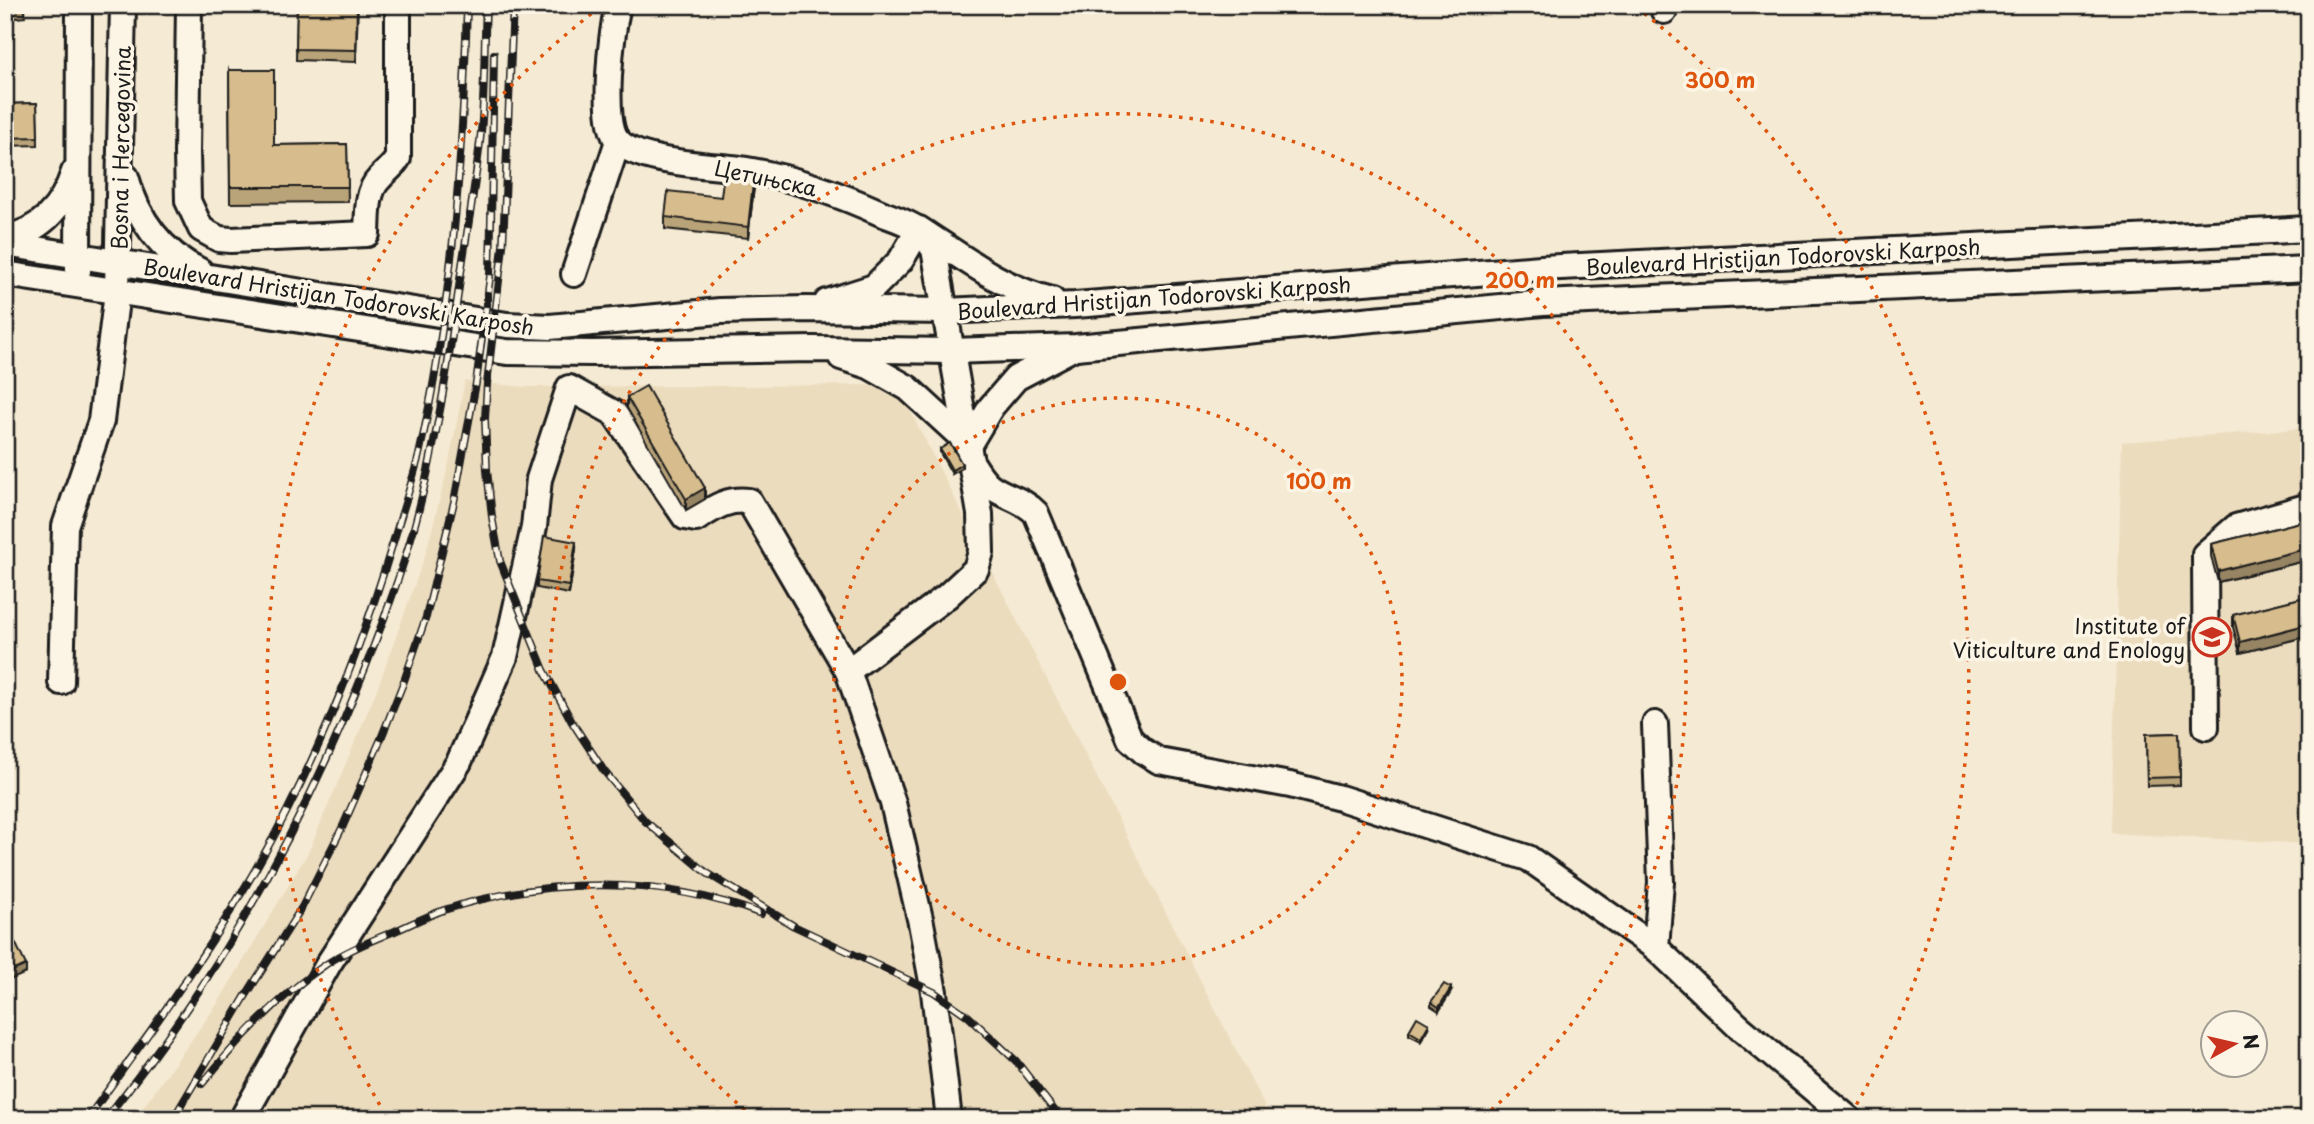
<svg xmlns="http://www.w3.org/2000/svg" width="2314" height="1124" font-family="'Playpen Sans',sans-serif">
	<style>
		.built { fill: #ecdcbe }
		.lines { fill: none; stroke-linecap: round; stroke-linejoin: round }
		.minor-casing { stroke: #1c1c1c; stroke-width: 30 }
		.minor { stroke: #fcf5e5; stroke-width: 24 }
		.rail-casing { stroke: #1c1c1c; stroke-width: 8 }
		.rail { stroke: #fcf5e5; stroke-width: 5; stroke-dasharray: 16; stroke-linecap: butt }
		.wall { fill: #b9a379; stroke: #1c1c1c; stroke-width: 2 }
		.shaded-wall { fill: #968463; stroke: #1c1c1c; stroke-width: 2 }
		.building { fill: #d7bd8d; stroke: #1c1c1c; stroke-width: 2 }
		.ring { fill: none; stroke: #de560d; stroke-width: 3.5; stroke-dasharray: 3.5 7 }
		.labels { text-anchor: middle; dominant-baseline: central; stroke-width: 7; stroke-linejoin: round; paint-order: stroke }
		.street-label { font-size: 21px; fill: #1c1c1c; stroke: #fcf5e5 }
		.poi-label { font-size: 21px; fill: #1c1c1c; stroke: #fcf5e5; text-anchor: end }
		.centre { fill: #de560d; stroke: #fcf5e5; stroke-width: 3.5 }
		.ring-label { font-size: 21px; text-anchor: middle; font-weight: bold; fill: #de560d; stroke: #fcf5e5; stroke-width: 7; stroke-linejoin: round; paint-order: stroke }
	</style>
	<rect width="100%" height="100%" fill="#f5ead3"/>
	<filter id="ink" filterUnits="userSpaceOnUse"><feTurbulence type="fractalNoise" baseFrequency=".0143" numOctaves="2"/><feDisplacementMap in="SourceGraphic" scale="14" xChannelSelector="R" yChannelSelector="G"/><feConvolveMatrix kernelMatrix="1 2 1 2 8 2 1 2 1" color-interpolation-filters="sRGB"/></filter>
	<g filter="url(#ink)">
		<g class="built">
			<path d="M 465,381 L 525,387 L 897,385 L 1271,1119 L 135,1119 L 218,1003 L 309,851 L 378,687 L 426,553 L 448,467 Z"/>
			<path d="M 2309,428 L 2309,844 L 2111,833 L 2122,442 Z"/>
		</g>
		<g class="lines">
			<defs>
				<g id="minor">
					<path d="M 189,5 L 187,152 L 188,201 L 201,229 L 219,239 L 231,240 L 367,234 C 368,217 366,192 379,179 C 386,171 393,167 398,158 L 398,5"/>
					<path d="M 618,5 C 612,31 600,122 618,141 C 639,164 716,165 747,170 C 795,178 839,194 883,214 C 894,218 907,222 917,229 C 924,233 929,243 934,249 L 980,514 L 981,552 L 976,569 L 947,596 L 848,671"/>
					<path d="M 1664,11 L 1664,5"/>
					<path d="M 126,177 C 137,218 161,252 200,271"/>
					<path d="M 5,238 C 42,231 63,206 74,172"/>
					<path d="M 5,244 L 507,325 L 550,327 L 720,311 L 806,309 L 945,311 L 1075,305 L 1541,268 L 2309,229"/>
					<path d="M 78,271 L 79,5"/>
					<path d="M 5,274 L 507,352 L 593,353 L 813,349 L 951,351 L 1076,347 L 1543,303 L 2309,269"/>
					<path d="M 574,274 L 618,141"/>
					<path d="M 827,302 L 874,287 L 901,260 L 919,229 C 961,256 1003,289 1052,300"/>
					<path d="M 841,357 L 869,366 L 908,388 L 969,444 L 991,407 L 1016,378 L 1071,349"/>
					<path d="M 972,463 C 977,471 982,480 990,486 C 1005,497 1023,499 1036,513 L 1130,739 L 1143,751 L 1159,761 L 1290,785 L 1340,798 L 1528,858 L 1656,948 L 1739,1027 L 1849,1119"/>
					<path d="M 61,682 L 65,526 L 101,421 L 117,292 L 123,5"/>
					<path d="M 1655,724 L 1661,882 L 1656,948"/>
					<path d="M 2206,727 L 2205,554 L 2236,527 L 2309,506"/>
					<path d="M 242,1119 L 329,963 L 459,762 L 505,657 L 534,527 L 539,479 L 569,388 L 614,413 L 685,517 L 696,519 C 714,508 727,498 749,501 L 848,671 L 893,803 L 921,923 L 934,992 L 949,1119"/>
				</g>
			</defs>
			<use href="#minor" class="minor-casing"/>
			<use href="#minor" class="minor"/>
			<defs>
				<g id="rail">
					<path d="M 513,5 L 503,246 L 487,384 L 485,419 L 487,470 L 492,517 L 500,561 L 544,670 L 572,722 L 604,771 L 645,821 L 707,873 L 794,926 L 934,992 L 968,1016 L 1016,1061 L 1061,1119"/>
					<path d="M 202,1084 C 238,1040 280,995 328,963 C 348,950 373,940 395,931 C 411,924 427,916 444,910 C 546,877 661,876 761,914"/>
					<path d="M 87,1119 C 159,1020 232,920 287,811 C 332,723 367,629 395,536 C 403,509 412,482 419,455 C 452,308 463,155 467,5"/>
					<path d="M 105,1119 C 215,983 302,829 366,666 C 384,619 402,572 415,524 C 436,446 448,366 459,287 C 466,235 476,184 481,132 C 485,90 484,47 486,5"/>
					<path d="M 173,1119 L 245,997 L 302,907 L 343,826 L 380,741 L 404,681 L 426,617 L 454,502 L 476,383 L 490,277 L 494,54"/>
				</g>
			</defs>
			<use href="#rail" class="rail-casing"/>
			<use href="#rail" class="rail"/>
		</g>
		<g class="wall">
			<path d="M 5,5 L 25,5 L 25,17 L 5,19 Z"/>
			<path d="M 297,5 L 358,5 L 356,62 L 296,60 Z"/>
			<path d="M 229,70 L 274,145 L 347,144 L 348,202 L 230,203 Z"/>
			<path d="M 37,103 L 38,145 L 5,146 L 5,104 Z"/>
			<path d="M 754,187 L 748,238 L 665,229 L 665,217 Z"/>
			<path d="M 627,397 L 705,499 L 686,510 L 627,408 Z"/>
			<path d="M 940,449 L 962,468 L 952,474 L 940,453 Z"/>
			<path d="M 2309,520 L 2309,560 L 2218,582 L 2211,556 L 2211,544 Z"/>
			<path d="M 576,549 L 569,594 L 537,588 L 537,581 Z"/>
			<path d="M 2309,596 L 2309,636 L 2240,653 L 2233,627 L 2233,615 Z"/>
			<path d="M 2179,733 L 2180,785 L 2147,786 L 2146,734 Z"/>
			<path d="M 1451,992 L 1439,1011 L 1431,1006 L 1431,1002 Z"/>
			<path d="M 1429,1028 L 1421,1041 L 1409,1035 L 1409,1031 Z"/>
		</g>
		<g class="shaded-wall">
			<path d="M 754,175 L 754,187 L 748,238 L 748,227 Z"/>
			<path d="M 962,464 L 962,468 L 952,474 L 952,470 Z"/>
			<path d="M 705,488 L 705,499 L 686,510 L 686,499 Z"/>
			<path d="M 576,542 L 576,549 L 569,594 L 569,586 Z"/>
			<path d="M 2309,548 L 2309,560 L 2218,582 L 2218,571 Z"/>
			<path d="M 2309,624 L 2309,636 L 2240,653 L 2240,642 Z"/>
			<path d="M 26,965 L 26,973 L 5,982 L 5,974 Z"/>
			<path d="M 1451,988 L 1451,992 L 1439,1011 L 1439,1007 Z"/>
			<path d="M 1429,1024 L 1429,1028 L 1421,1041 L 1421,1038 Z"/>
		</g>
		<g class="building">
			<path d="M 5,5 L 24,5 L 5,8 Z"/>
			<path d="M 297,5 L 357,5 L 356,50 L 296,49 Z"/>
			<path d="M 229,70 L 274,70 L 274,145 L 347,144 L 348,187 L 230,187 Z"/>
			<path d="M 37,103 L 38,137 L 5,138 L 5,104 Z"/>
			<path d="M 724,172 L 754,175 L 748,227 L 665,217 L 668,191 L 721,197 Z"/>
			<path d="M 646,386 L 705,488 L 686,499 L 627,397 Z"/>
			<path d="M 950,443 L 962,464 L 952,470 L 940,449 Z"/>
			<path d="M 2309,520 L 2309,548 L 2218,571 L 2211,544 Z"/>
			<path d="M 544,536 L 576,542 L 569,586 L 537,581 Z"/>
			<path d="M 2309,596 L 2309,624 L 2240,642 L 2233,615 Z"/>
			<path d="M 2179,733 L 2180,777 L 2147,778 L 2146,734 Z"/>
			<path d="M 14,940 L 26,965 L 5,974 L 5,944 Z"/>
			<path d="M 1444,984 L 1451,988 L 1439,1007 L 1431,1002 Z"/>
			<path d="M 1417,1017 L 1429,1024 L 1421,1038 L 1409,1031 Z"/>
		</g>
	</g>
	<g class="ring">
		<circle cx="1118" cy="682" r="284"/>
		<path d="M753 1117A568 568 0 1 1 1483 1117"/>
		<path d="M385 1114A851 851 0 0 1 600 7M1636 7A851 851 0 0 1 1851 1114"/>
	</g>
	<defs>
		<symbol id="university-ring" viewBox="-11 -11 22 22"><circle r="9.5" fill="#fcf5e5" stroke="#c8321e" stroke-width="1.5"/><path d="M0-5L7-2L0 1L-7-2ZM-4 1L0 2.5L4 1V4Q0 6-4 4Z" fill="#c8321e"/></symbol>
	</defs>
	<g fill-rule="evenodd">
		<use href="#university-ring" x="2190" y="615" width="44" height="44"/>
	</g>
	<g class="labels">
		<g class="street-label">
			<text transform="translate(120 148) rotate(-89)">Bosna i Hercegovina</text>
			<text transform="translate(766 177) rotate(12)">Цетињска</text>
			<text transform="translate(1783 256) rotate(-3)">Boulevard Hristijan Todorovski Karposh</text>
			<text transform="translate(339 296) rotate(9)">Boulevard Hristijan Todorovski Karposh</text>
			<text transform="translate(1154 297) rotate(-4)">Boulevard Hristijan Todorovski Karposh</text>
		</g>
		<g class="poi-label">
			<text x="2185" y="625">Institute of<tspan x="2185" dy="24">Viticulture and Enology</tspan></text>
		</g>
	</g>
	<circle cx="1118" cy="682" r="10" class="centre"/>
	<g class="ring-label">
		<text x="1720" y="88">300 m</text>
		<text x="1520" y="288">200 m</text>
		<text x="1319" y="489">100 m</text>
	</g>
	<rect width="2314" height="1124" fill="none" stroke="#fcf5e5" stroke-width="28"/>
	<rect x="14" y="14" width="2286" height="1096" fill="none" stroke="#1c1c1c" stroke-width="2.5" filter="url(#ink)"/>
	<g transform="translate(2234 1044) rotate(82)"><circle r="33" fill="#fcf5e5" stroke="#a29e95" stroke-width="2"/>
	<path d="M0-5L12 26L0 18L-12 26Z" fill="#c8321e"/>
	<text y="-10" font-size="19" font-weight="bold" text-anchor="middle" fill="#1c1c1c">N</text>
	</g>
</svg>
